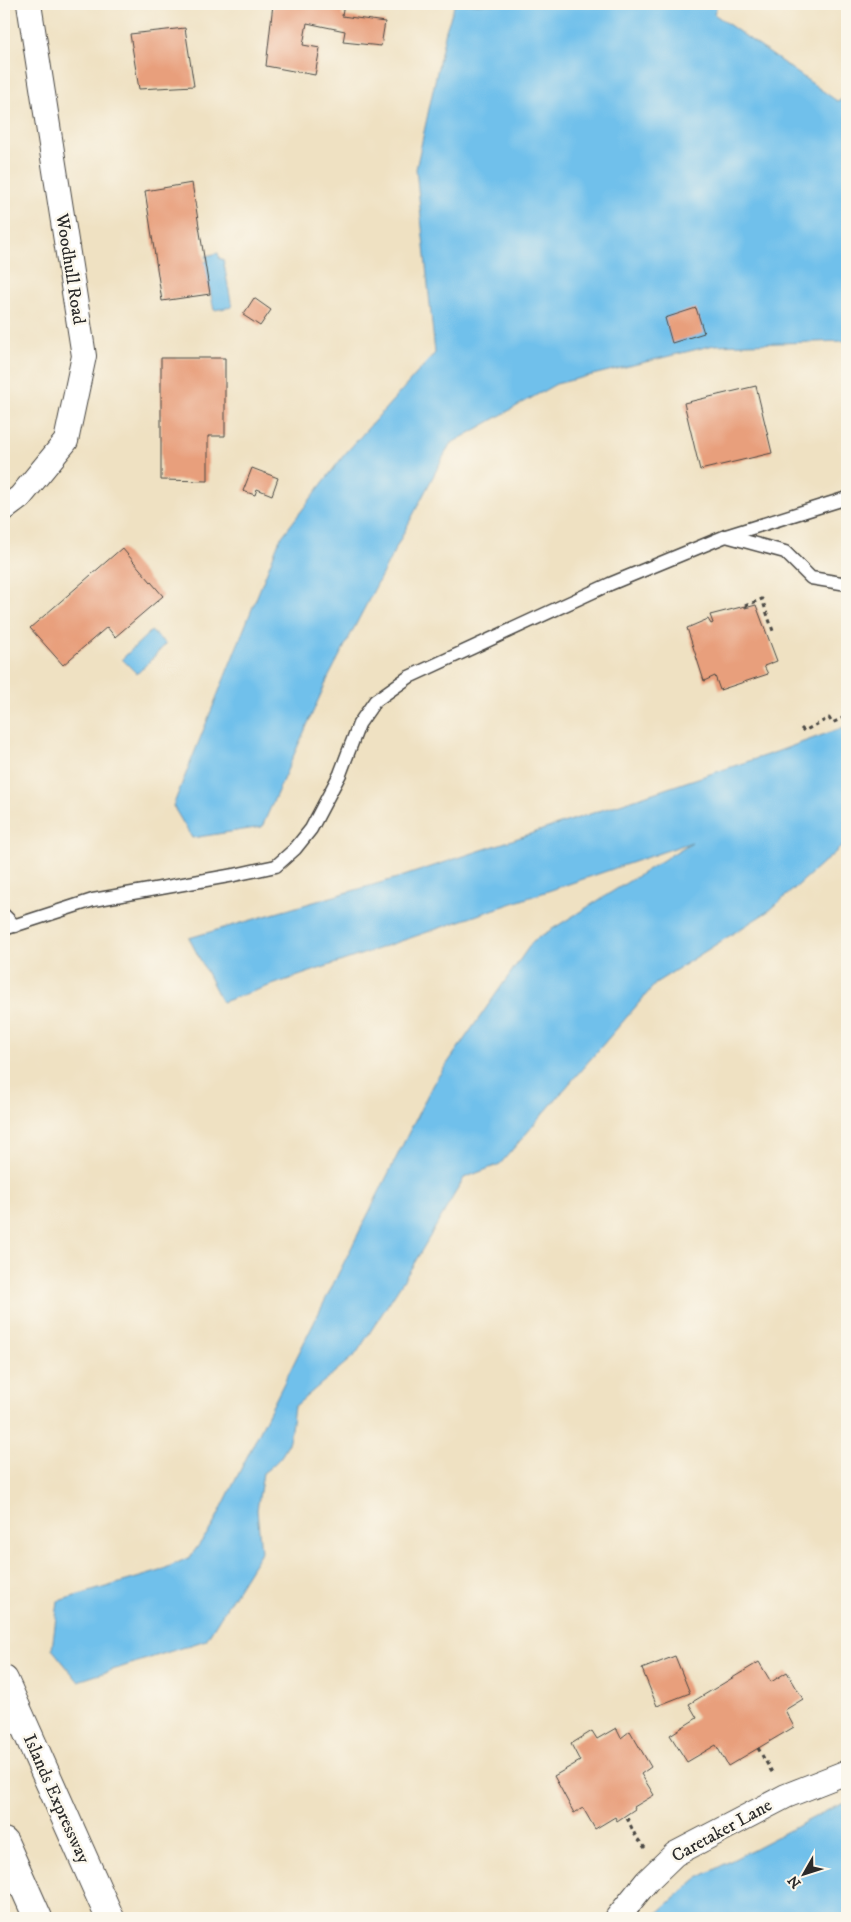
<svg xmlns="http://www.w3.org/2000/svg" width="851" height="1922" font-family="'IM FELL DW Pica',serif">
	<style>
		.water { fill: #70c0eb; stroke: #4e768b }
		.building { fill: #e89f7b }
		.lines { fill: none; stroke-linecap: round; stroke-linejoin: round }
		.service-casing { stroke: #484642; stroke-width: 15 }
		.minor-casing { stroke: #484642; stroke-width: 26 }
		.primary-casing { stroke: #484642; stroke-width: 30 }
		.path { stroke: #484642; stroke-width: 3; stroke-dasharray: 4 4; stroke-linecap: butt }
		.service { stroke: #fff; stroke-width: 12 }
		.minor { stroke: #fff; stroke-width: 24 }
		.primary { stroke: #fff; stroke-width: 28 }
		.labels { text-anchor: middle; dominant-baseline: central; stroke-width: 5; stroke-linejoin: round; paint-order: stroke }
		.street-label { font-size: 18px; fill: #2b2b2b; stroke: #fbf7ec }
	</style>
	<rect width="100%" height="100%" fill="#fbf7ec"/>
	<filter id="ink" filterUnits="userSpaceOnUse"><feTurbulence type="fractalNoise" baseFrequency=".02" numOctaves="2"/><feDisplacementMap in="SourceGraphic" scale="10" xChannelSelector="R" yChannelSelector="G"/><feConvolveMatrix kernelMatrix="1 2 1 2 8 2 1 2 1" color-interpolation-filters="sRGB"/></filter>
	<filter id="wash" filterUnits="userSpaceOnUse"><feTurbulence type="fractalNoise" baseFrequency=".0096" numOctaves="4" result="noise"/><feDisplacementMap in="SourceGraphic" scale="20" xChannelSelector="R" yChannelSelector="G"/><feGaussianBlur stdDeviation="1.12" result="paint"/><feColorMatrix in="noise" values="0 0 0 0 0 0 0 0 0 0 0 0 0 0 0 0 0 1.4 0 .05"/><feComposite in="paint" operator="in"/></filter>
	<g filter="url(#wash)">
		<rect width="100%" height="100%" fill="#efe1c2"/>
		<g class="water">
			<path d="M 455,4 L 717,4 L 714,14 L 837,101 L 847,98 L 847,341 L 714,345 L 556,384 L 450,444 L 328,678 L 262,827 L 192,838 L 173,806 L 280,539 L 344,455 L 435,353 L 416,169 L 446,30 Z"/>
			<path d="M 218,253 L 220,259 L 223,259 L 232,307 L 214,310 L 204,262 L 208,261 L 206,256 Z"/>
			<path d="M 151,631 L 166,644 L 137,674 L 122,659 Z"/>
			<path d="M 847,726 L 847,842 L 770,910 L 657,982 L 500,1164 L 464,1178 L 412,1267 L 356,1354 L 294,1407 C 289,1440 292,1452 263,1473 L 257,1510 L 261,1552 L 206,1640 L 78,1681 L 52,1649 L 58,1601 L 157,1572 L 190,1557 L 212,1527 L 433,1084 L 533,941 L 692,842 L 222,1002 L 189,938 L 404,876 L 776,752 Z"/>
			<path d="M 847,1802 L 847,1918 L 652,1918 L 696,1879 L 830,1809 Z"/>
		</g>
		<g id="blocks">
			<g class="building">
				<path d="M 273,4 L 344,4 L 342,16 L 385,22 L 381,46 L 343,42 L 345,31 L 307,23 L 303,45 L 320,48 L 315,75 L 266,66 Z"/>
				<path d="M 185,28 L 194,86 L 139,89 L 130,34 Z"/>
				<path d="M 192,183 L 210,294 L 162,301 L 145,191 Z"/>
				<path d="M 254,298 L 271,310 L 260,326 L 243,315 Z"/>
				<path d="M 696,308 L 704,333 L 672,343 L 665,318 Z"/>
				<path d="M 161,358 L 225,358 L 225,436 L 208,436 L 208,481 L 161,480 Z"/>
				<path d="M 756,386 L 772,453 L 700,470 L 684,403 Z"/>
				<path d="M 252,468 L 278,478 L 272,495 L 257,489 L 255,495 L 243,491 Z"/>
				<path d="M 122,548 L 163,596 L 115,637 L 107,627 L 63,665 L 30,628 Z"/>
				<path d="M 756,605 L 777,661 L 764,666 L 768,674 L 720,690 L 715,676 L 704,681 L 687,628 L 708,619 L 711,624 L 713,623 L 710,615 L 745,606 L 745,608 Z"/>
				<path d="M 675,1656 L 690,1693 L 657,1706 L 642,1669 Z"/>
				<path d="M 759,1662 L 771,1682 L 787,1672 L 803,1699 L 785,1710 L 794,1727 L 728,1766 L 716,1745 L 687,1762 L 670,1735 L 697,1718 L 689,1704 Z"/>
				<path d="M 616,1728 L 621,1738 L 630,1731 L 651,1767 L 641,1774 L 654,1795 L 634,1807 L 635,1809 L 617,1821 L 615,1817 L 595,1829 L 583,1808 L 574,1813 L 554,1776 L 580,1761 L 571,1744 L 592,1731 L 597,1739 Z"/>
			</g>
		</g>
	</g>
	<g filter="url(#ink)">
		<use href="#blocks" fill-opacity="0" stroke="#484642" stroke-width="1"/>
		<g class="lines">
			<defs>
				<g id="service">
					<path d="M 726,536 L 785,552 L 811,578 L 847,584"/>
					<path d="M 4,915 L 15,926"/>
					<path d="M 4,929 L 93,900 L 234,875 L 276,866 L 295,849 L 311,829 L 340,774 L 359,724 L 375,701 L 409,677 L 610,584 L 726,536 L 847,498"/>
				</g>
				<g id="minor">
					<path d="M 4,509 L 20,497 L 66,441 L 84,356 L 29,4"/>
					<path d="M 617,1918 L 647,1881 L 675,1854 L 786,1796 L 847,1772"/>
				</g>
				<g id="primary">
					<path d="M 4,1680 L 110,1918"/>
					<path d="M 4,1842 L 38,1918"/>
				</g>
			</defs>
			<use href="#service" class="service-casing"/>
			<use href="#minor" class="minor-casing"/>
			<use href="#primary" class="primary-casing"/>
			<g class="path">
				<path d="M 745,606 L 762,599 L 773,631"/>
				<path d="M 846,666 L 847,668"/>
				<path d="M 801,728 L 804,731 L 829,718 L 832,723 L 847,716"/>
				<path d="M 758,1748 L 773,1774"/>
				<path d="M 627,1818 L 636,1837 L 645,1848"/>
			</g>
			<use href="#service" class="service"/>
			<use href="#minor" class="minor"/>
			<use href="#primary" class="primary"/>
		</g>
	</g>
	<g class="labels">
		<g class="street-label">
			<text transform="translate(70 269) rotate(81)">Woodhull Road</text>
			<text transform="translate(56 1799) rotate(66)">Islands Expressway</text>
			<text transform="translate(722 1831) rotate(-29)">Caretaker Lane</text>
		</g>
	</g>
	<rect width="851" height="1922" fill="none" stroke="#fbf7ec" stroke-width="20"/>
	<g transform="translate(804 1874) rotate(231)" stroke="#fbf7ec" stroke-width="4" paint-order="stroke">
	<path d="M0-4L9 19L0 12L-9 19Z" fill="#2b2b2b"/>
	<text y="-8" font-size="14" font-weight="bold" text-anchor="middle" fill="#2b2b2b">N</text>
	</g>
</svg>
